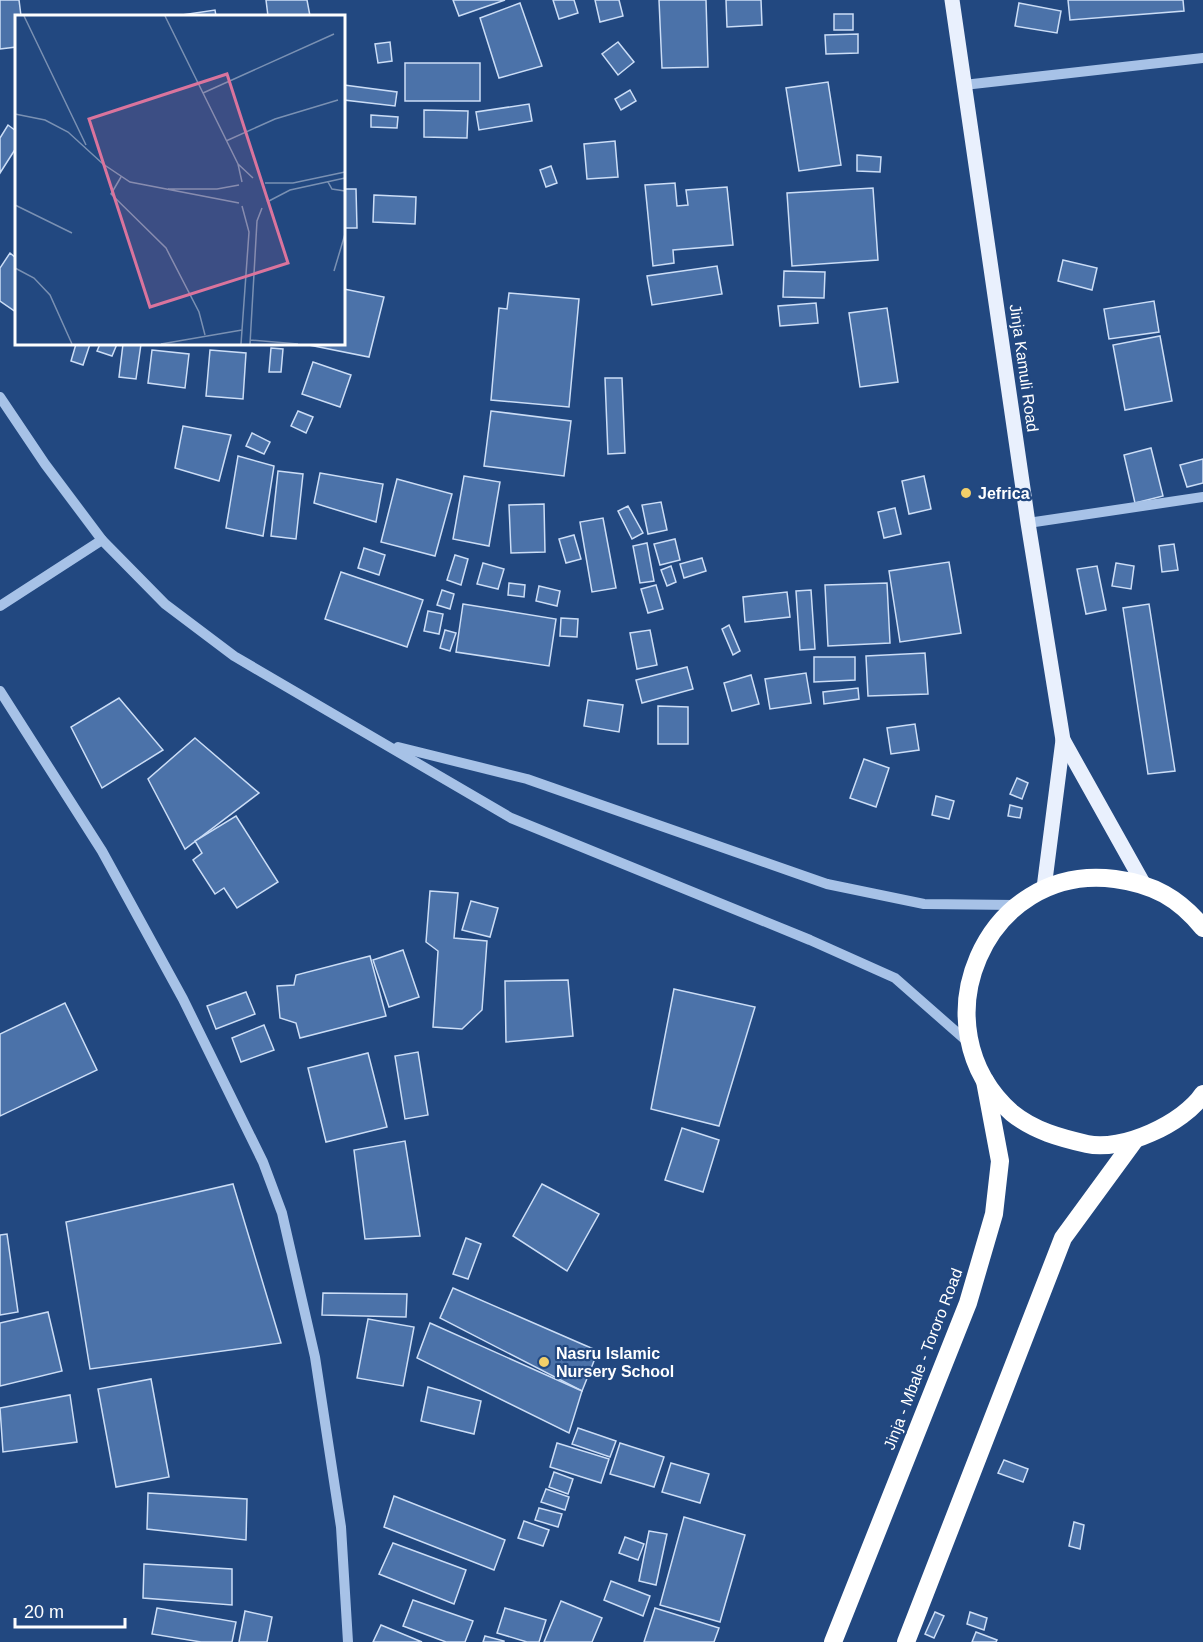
<svg xmlns="http://www.w3.org/2000/svg" width="1203" height="1642" font-family="Arial,sans-serif">
	<style>
		.building { fill: #4b72a9; stroke: #cbddf6; stroke-width: 1.5 }
		.lines { fill: none; stroke-linecap: round; stroke-linejoin: round }
		.minor { stroke: #a7c2e7; stroke-width: 10 }
		.major { stroke: #e9f0fd; stroke-width: 15 }
		.highway { stroke: #fff; stroke-width: 18 }
		.poi-dot { fill: #f3cf69; stroke: #224880; stroke-width: 2 }
		.labels { text-anchor: middle; dominant-baseline: central; stroke-width: 4.5; stroke-linejoin: round; paint-order: stroke }
		.street-label { font-size: 16px; fill: #fff; stroke: #224880 }
		.poi-label { font-size: 16px; font-weight: bold; fill: #fff; stroke: #224880; text-anchor: start }
		.inset-road { fill: none; stroke: #7a91b3; stroke-width: 1.5 }
		.view { fill: #da749d; fill-opacity: 0.15; stroke: #da749d; stroke-width: 3 }
		.inset-edge { fill: none; stroke: #fff; stroke-width: 3 }
	</style>
	<rect width="100%" height="100%" fill="#224880"/>
	<g class="building">
		<path d="M 0,0 L 19,0 L 21,16 L 16,16 L 16,47 L 0,49 Z"/>
		<path d="M 266,0 L 307,0 L 310,16 L 268,16 Z"/>
		<path d="M 453,0 L 505,0 L 459,16 Z"/>
		<path d="M 553,0 L 574,0 L 578,13 L 559,19 Z"/>
		<path d="M 595,0 L 619,0 L 623,16 L 600,22 Z"/>
		<path d="M 659,0 L 706,0 L 708,67 L 662,68 Z"/>
		<path d="M 726,0 L 761,0 L 762,25 L 727,27 Z"/>
		<path d="M 1068,0 L 1183,0 L 1184,11 L 1070,20 Z"/>
		<path d="M 520,3 L 542,66 L 499,78 L 480,18 Z"/>
		<path d="M 1019,3 L 1061,11 L 1057,33 L 1015,26 Z"/>
		<path d="M 215,10 L 216,16 L 175,16 Z"/>
		<rect x="834" y="14" width="19" height="16"/>
		<path d="M 858,34 L 858,53 L 826,54 L 825,35 Z"/>
		<path d="M 390,42 L 392,61 L 378,63 L 375,44 Z"/>
		<path d="M 618,42 L 634,62 L 618,75 L 602,54 Z"/>
		<rect x="405" y="63" width="75" height="38"/>
		<path d="M 828,82 L 841,165 L 799,171 L 786,88 Z"/>
		<path d="M 344,85 L 397,92 L 395,106 L 344,100 Z"/>
		<path d="M 630,90 L 636,101 L 621,110 L 615,99 Z"/>
		<path d="M 529,104 L 532,121 L 479,130 L 476,112 Z"/>
		<path d="M 424,110 L 468,111 L 467,138 L 424,137 Z"/>
		<path d="M 371,115 L 398,117 L 397,128 L 371,127 Z"/>
		<path d="M 8,125 L 16,131 L 16,148 L 0,173 L 0,138 Z"/>
		<path d="M 615,141 L 618,177 L 587,179 L 584,144 Z"/>
		<path d="M 857,155 L 881,157 L 880,172 L 857,171 Z"/>
		<path d="M 551,166 L 557,183 L 546,187 L 540,170 Z"/>
		<path d="M 675,183 L 677,206 L 688,205 L 686,190 L 727,187 L 733,245 L 673,250 L 674,263 L 653,266 L 645,185 Z"/>
		<path d="M 873,188 L 878,260 L 792,266 L 787,193 Z"/>
		<path d="M 344,189 L 356,189 L 357,228 L 344,228 Z"/>
		<path d="M 374,195 L 416,197 L 415,224 L 373,222 Z"/>
		<path d="M 10,253 L 16,258 L 16,312 L 0,301 L 0,268 Z"/>
		<path d="M 1063,260 L 1097,268 L 1092,290 L 1058,281 Z"/>
		<path d="M 717,266 L 722,294 L 652,305 L 647,276 Z"/>
		<path d="M 784,271 L 825,272 L 824,298 L 783,297 Z"/>
		<path d="M 344,289 L 384,297 L 369,357 L 304,344 L 344,344 Z"/>
		<path d="M 509,293 L 579,299 L 569,407 L 491,400 L 499,308 L 507,309 Z"/>
		<path d="M 1154,301 L 1159,332 L 1109,339 L 1104,309 Z"/>
		<path d="M 816,303 L 818,323 L 780,326 L 778,306 Z"/>
		<path d="M 887,308 L 898,382 L 860,387 L 849,313 Z"/>
		<path d="M 1160,336 L 1172,401 L 1125,410 L 1113,345 Z"/>
		<path d="M 76,344 L 90,344 L 83,365 L 71,361 Z"/>
		<path d="M 100,344 L 117,344 L 112,356 L 97,351 Z"/>
		<path d="M 123,344 L 141,344 L 136,379 L 119,377 Z"/>
		<path d="M 271,348 L 283,349 L 281,372 L 269,372 Z"/>
		<path d="M 152,350 L 189,354 L 185,388 L 148,383 Z"/>
		<path d="M 210,350 L 246,353 L 243,399 L 206,396 Z"/>
		<path d="M 313,362 L 351,375 L 340,407 L 302,394 Z"/>
		<path d="M 605,378 L 622,378 L 625,453 L 608,454 Z"/>
		<path d="M 298,411 L 313,417 L 306,433 L 291,426 Z"/>
		<path d="M 491,411 L 571,421 L 564,476 L 484,466 Z"/>
		<path d="M 183,426 L 231,435 L 219,481 L 175,468 Z"/>
		<path d="M 252,433 L 270,442 L 264,454 L 246,446 Z"/>
		<path d="M 1151,448 L 1163,496 L 1135,503 L 1124,455 Z"/>
		<path d="M 238,456 L 274,466 L 263,536 L 226,528 Z"/>
		<path d="M 1203,459 L 1203,483 L 1187,487 L 1180,465 Z"/>
		<path d="M 278,471 L 303,474 L 296,539 L 271,536 Z"/>
		<path d="M 320,473 L 383,484 L 376,522 L 314,503 Z"/>
		<path d="M 464,476 L 500,482 L 489,546 L 453,539 Z"/>
		<path d="M 924,476 L 931,509 L 909,514 L 902,481 Z"/>
		<path d="M 397,479 L 452,494 L 435,556 L 381,542 Z"/>
		<path d="M 661,502 L 667,530 L 648,534 L 642,505 Z"/>
		<path d="M 544,504 L 545,552 L 511,553 L 509,505 Z"/>
		<path d="M 628,506 L 643,533 L 632,539 L 618,511 Z"/>
		<path d="M 895,508 L 901,534 L 884,538 L 878,512 Z"/>
		<path d="M 603,518 L 616,588 L 592,592 L 580,522 Z"/>
		<path d="M 574,535 L 581,559 L 566,563 L 559,539 Z"/>
		<path d="M 675,539 L 680,560 L 660,565 L 654,544 Z"/>
		<path d="M 647,543 L 654,581 L 640,583 L 633,546 Z"/>
		<path d="M 1174,544 L 1178,570 L 1162,572 L 1159,546 Z"/>
		<path d="M 364,548 L 385,555 L 379,575 L 358,568 Z"/>
		<path d="M 455,555 L 468,559 L 461,585 L 447,580 Z"/>
		<path d="M 702,558 L 706,571 L 684,578 L 680,564 Z"/>
		<path d="M 949,562 L 961,633 L 900,642 L 889,571 Z"/>
		<path d="M 483,563 L 504,569 L 498,589 L 477,584 Z"/>
		<path d="M 1116,563 L 1134,566 L 1131,589 L 1112,586 Z"/>
		<path d="M 671,566 L 676,582 L 667,586 L 661,570 Z"/>
		<path d="M 1097,566 L 1106,610 L 1086,614 L 1077,569 Z"/>
		<path d="M 341,572 L 423,600 L 407,647 L 325,619 Z"/>
		<path d="M 509,583 L 525,585 L 524,597 L 508,595 Z"/>
		<path d="M 887,583 L 890,643 L 828,646 L 825,585 Z"/>
		<path d="M 656,585 L 663,609 L 648,613 L 641,589 Z"/>
		<path d="M 539,586 L 560,591 L 557,606 L 536,601 Z"/>
		<path d="M 442,590 L 454,594 L 450,609 L 437,605 Z"/>
		<path d="M 811,590 L 815,649 L 800,650 L 796,591 Z"/>
		<path d="M 787,592 L 790,617 L 745,622 L 743,597 Z"/>
		<path d="M 463,604 L 556,619 L 549,666 L 456,652 Z"/>
		<path d="M 1149,604 L 1175,771 L 1148,774 L 1123,608 Z"/>
		<path d="M 428,611 L 443,614 L 439,634 L 424,631 Z"/>
		<path d="M 561,618 L 578,619 L 577,637 L 560,636 Z"/>
		<path d="M 729,625 L 740,651 L 733,655 L 722,629 Z"/>
		<path d="M 445,630 L 456,633 L 450,651 L 440,648 Z"/>
		<path d="M 650,630 L 657,665 L 637,669 L 630,633 Z"/>
		<path d="M 925,653 L 928,694 L 868,696 L 866,656 Z"/>
		<path d="M 814,657 L 855,657 L 855,680 L 814,682 Z"/>
		<path d="M 687,667 L 693,689 L 642,703 L 636,680 Z"/>
		<path d="M 806,673 L 811,703 L 770,709 L 765,679 Z"/>
		<path d="M 751,675 L 759,704 L 732,711 L 724,683 Z"/>
		<path d="M 858,688 L 859,699 L 824,704 L 823,692 Z"/>
		<path d="M 119,698 L 163,750 L 102,788 L 71,727 Z"/>
		<path d="M 588,700 L 623,705 L 619,732 L 584,726 Z"/>
		<path d="M 658,706 L 688,707 L 688,744 L 658,744 Z"/>
		<path d="M 915,724 L 919,750 L 891,754 L 887,728 Z"/>
		<path d="M 195,738 L 259,793 L 185,849 L 148,779 Z"/>
		<path d="M 864,759 L 889,768 L 876,807 L 850,798 Z"/>
		<path d="M 1017,778 L 1028,783 L 1022,799 L 1010,794 Z"/>
		<path d="M 936,796 L 954,801 L 949,819 L 932,815 Z"/>
		<path d="M 1010,805 L 1022,808 L 1020,818 L 1008,816 Z"/>
		<path d="M 236,816 L 278,882 L 237,908 L 224,888 L 215,894 L 193,860 L 202,853 L 195,841 Z"/>
		<path d="M 430,891 L 458,893 L 454,938 L 487,941 L 482,1010 L 462,1029 L 433,1027 L 438,951 L 426,942 Z"/>
		<path d="M 471,901 L 498,908 L 490,937 L 462,930 Z"/>
		<path d="M 403,950 L 419,997 L 389,1007 L 373,960 Z"/>
		<path d="M 370,956 L 386,1016 L 300,1038 L 296,1023 L 280,1018 L 277,986 L 294,985 L 296,975 Z"/>
		<path d="M 568,980 L 573,1036 L 506,1042 L 505,981 Z"/>
		<path d="M 674,989 L 755,1007 L 719,1126 L 651,1109 Z"/>
		<path d="M 246,992 L 255,1014 L 216,1029 L 207,1006 Z"/>
		<path d="M 65,1003 L 97,1070 L 0,1116 L 0,1034 Z"/>
		<path d="M 264,1025 L 274,1050 L 241,1062 L 232,1038 Z"/>
		<path d="M 418,1052 L 428,1115 L 405,1119 L 395,1056 Z"/>
		<path d="M 368,1053 L 387,1127 L 326,1142 L 308,1068 Z"/>
		<path d="M 682,1128 L 719,1140 L 703,1192 L 665,1180 Z"/>
		<path d="M 405,1141 L 420,1236 L 365,1239 L 354,1150 Z"/>
		<path d="M 233,1184 L 281,1343 L 90,1369 L 66,1222 Z"/>
		<path d="M 542,1184 L 599,1214 L 567,1271 L 513,1236 Z"/>
		<path d="M 7,1234 L 18,1312 L 0,1315 L 0,1235 Z"/>
		<path d="M 466,1238 L 481,1244 L 468,1279 L 453,1274 Z"/>
		<path d="M 453,1288 L 598,1351 L 582,1391 L 440,1318 Z"/>
		<path d="M 323,1293 L 407,1294 L 406,1317 L 322,1315 Z"/>
		<path d="M 48,1312 L 62,1371 L 0,1386 L 0,1323 Z"/>
		<path d="M 368,1319 L 414,1327 L 403,1386 L 357,1378 Z"/>
		<path d="M 430,1323 L 582,1391 L 569,1433 L 417,1358 Z"/>
		<path d="M 151,1379 L 169,1477 L 116,1487 L 98,1389 Z"/>
		<path d="M 428,1387 L 481,1401 L 474,1434 L 421,1421 Z"/>
		<path d="M 70,1395 L 77,1442 L 3,1452 L 0,1408 Z"/>
		<path d="M 578,1428 L 616,1441 L 610,1457 L 572,1444 Z"/>
		<path d="M 557,1443 L 609,1459 L 601,1483 L 550,1467 Z"/>
		<path d="M 620,1443 L 664,1457 L 654,1487 L 610,1474 Z"/>
		<path d="M 1004,1460 L 1028,1469 L 1023,1482 L 998,1473 Z"/>
		<path d="M 671,1463 L 709,1474 L 700,1503 L 662,1492 Z"/>
		<path d="M 554,1472 L 573,1479 L 568,1494 L 549,1487 Z"/>
		<path d="M 546,1489 L 569,1497 L 565,1510 L 541,1502 Z"/>
		<path d="M 148,1493 L 247,1499 L 246,1540 L 147,1529 Z"/>
		<path d="M 394,1496 L 505,1540 L 494,1570 L 384,1527 Z"/>
		<path d="M 539,1508 L 562,1514 L 558,1527 L 535,1520 Z"/>
		<path d="M 684,1517 L 745,1535 L 720,1622 L 660,1605 Z"/>
		<path d="M 524,1521 L 549,1530 L 543,1546 L 518,1538 Z"/>
		<path d="M 1074,1522 L 1084,1525 L 1080,1549 L 1069,1546 Z"/>
		<path d="M 649,1531 L 667,1534 L 656,1585 L 639,1581 Z"/>
		<path d="M 625,1537 L 644,1544 L 638,1560 L 619,1553 Z"/>
		<path d="M 393,1543 L 466,1570 L 454,1604 L 379,1574 Z"/>
		<path d="M 144,1564 L 232,1569 L 232,1605 L 143,1598 Z"/>
		<path d="M 611,1581 L 650,1596 L 643,1616 L 604,1600 Z"/>
		<path d="M 413,1600 L 473,1621 L 465,1642 L 446,1642 L 403,1626 Z"/>
		<path d="M 561,1601 L 602,1618 L 592,1642 L 544,1642 Z"/>
		<path d="M 157,1608 L 236,1622 L 232,1642 L 201,1642 L 152,1634 Z"/>
		<path d="M 505,1608 L 546,1620 L 539,1642 L 527,1642 L 497,1633 Z"/>
		<path d="M 655,1608 L 719,1628 L 714,1642 L 644,1642 Z"/>
		<path d="M 245,1611 L 272,1617 L 267,1642 L 239,1642 Z"/>
		<path d="M 935,1612 L 944,1616 L 934,1638 L 925,1634 Z"/>
		<path d="M 970,1612 L 987,1618 L 984,1630 L 967,1624 Z"/>
		<path d="M 381,1625 L 422,1642 L 373,1642 Z"/>
		<path d="M 976,1632 L 997,1640 L 996,1642 L 972,1642 Z"/>
		<path d="M 485,1636 L 504,1641 L 504,1642 L 483,1642 Z"/>
	</g>
	<g class="lines">
		<g class="minor">
			<path d="M 964,85 L 1203,58"/>
			<path d="M 0,397 L 45,464 L 102,540 L 165,604 L 234,656 L 511,818 L 810,940 L 895,978 L 969,1043"/>
			<path d="M 1028,523 L 1203,497"/>
			<path d="M 0,606 L 102,540"/>
			<path d="M 0,691 L 102,851 L 183,999 L 263,1162 L 282,1213 L 315,1357 L 341,1527 L 348,1642"/>
			<path d="M 398,747 L 527,779 L 827,884 L 924,904 L 1016,905"/>
		</g>
		<g class="major">
			<path d="M 952,0 L 1028,523 L 1063,740 L 1044,888"/>
			<path d="M 1063,740 L 1143,883"/>
		</g>
		<g class="highway">
			<path d="M 1203,928 C 1179,898 1153,884 1115,879 C 985,862 915,1027 1012,1113 C 1034,1131 1061,1138 1087,1144 C 1122,1152 1184,1123 1203,1094"/>
			<path d="M 833,1642 L 968,1303 L 994,1214 L 1000,1161 L 985,1081"/>
			<path d="M 906,1642 L 1063,1238 L 1134,1141"/>
		</g>
	</g>
	<g class="poi-dot">
		<circle cx="966" cy="493" r="6"/>
		<circle cx="544" cy="1362" r="6"/>
	</g>
	<g class="labels">
		<g class="street-label">
			<text transform="translate(1024 368) rotate(82)">Jinja Kamuli Road</text>
			<text transform="translate(923 1359) rotate(-69)">Jinja - Mbale - Tororo Road</text>
		</g>
		<g class="poi-label">
			<text x="978" y="493">Jefrica</text>
			<text x="556" y="1353">Nasru Islamic<tspan x="556" dy="18">Nursery School</tspan></text>
		</g>
	</g>
	<g transform="translate(15 15)">
		<rect width="330" height="330" fill="#224880"/>
		<path class="inset-road" d="M 9,1 L 71,130M 150,1 L 223,149 L 227,167M 188,78 L 319,19M 0,99 L 30,105 L 53,117 L 88,149 L 115,167 L 224,188M 211,126 L 260,104 L 323,85M 223,149 L 238,163M 106,162 L 96,179 L 151,233 L 184,297 L 190,320M 313,167 L 317,174 L 330,176M 250,168 L 278,168 L 330,157M 153,174 L 202,174 L 224,170M 252,187 L 275,175 L 330,163M 0,190 L 57,218M 0,253 L 19,263 L 35,280 L 57,329M 319,256 L 330,219M 235,325 L 283,329M 146,329 L 227,315M 226,329 L 234,217 L 227,191M 235,329 L 242,206 L 247,193"/>
		<path class="view" d="M 212,59 L 273,248 L 135,292 L 74,104 Z"/>
		<rect width="330" height="330" class="inset-edge"/>
	</g>
	<path d="M15 1618v9h110v-9" fill="none" stroke="#ffffff" stroke-width="3"/>
	<text x="24" y="1618" font-size="18" fill="#ffffff" stroke="#224880" stroke-width="4.5" paint-order="stroke">20 m</text>
</svg>
